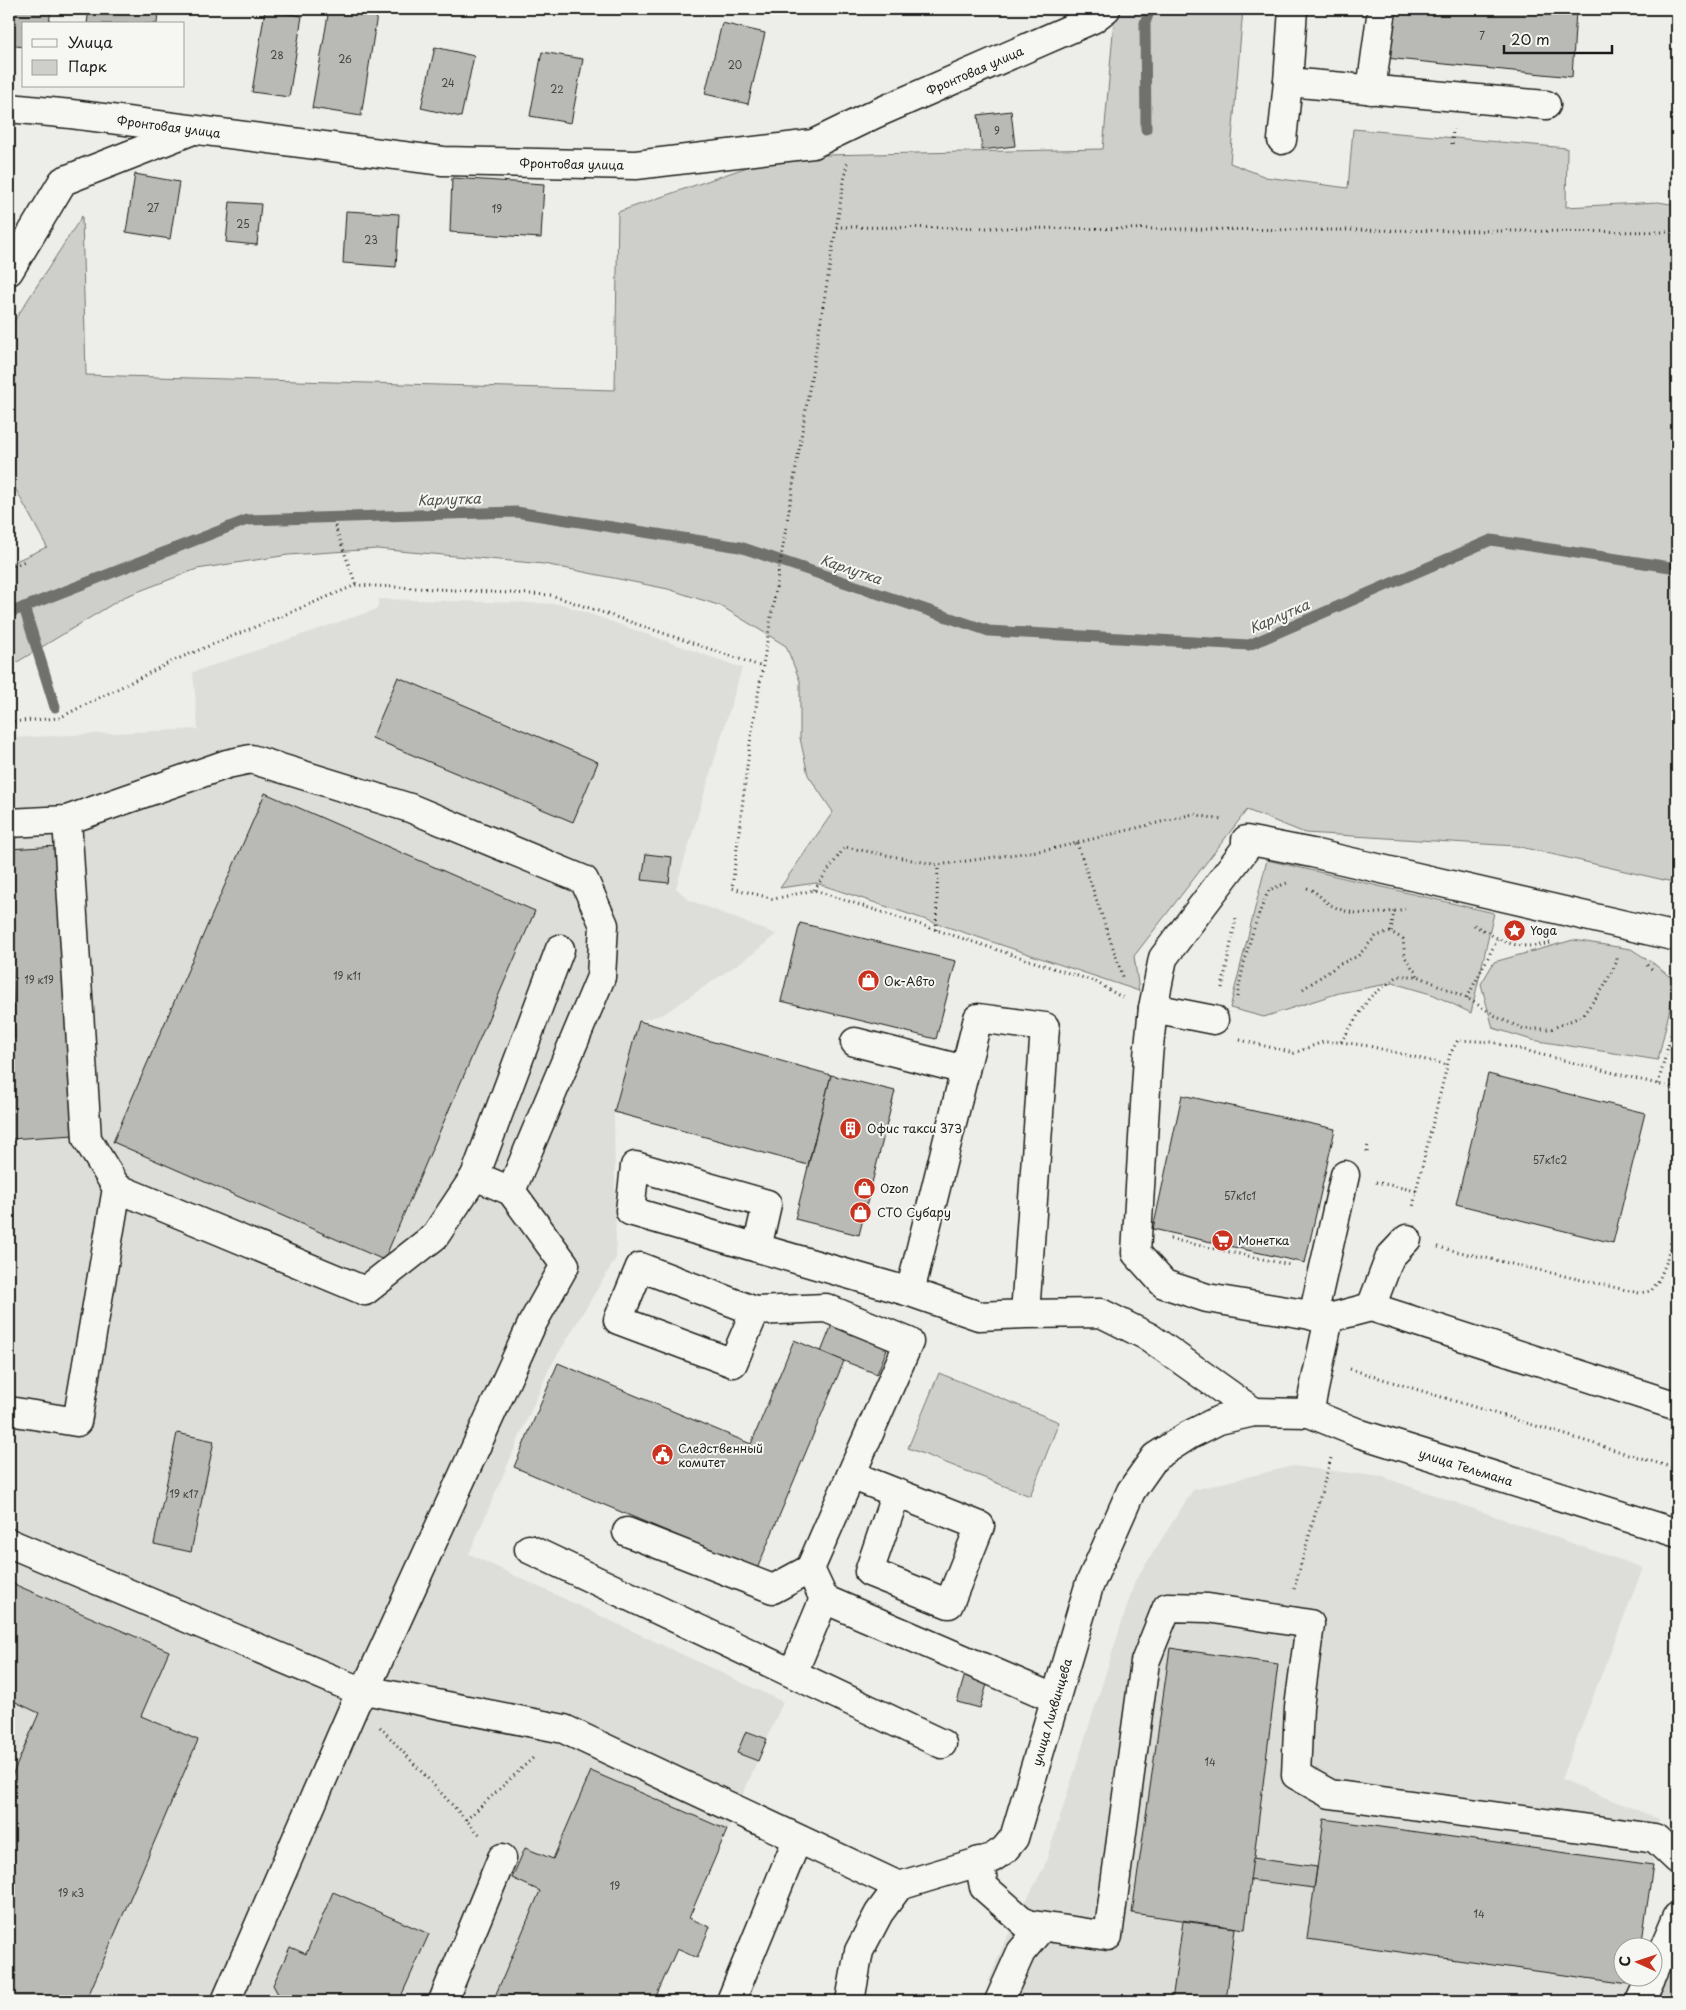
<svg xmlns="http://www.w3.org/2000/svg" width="1686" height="2010" font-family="'Playpen Sans',sans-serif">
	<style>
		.built { fill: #ddddda }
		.green { fill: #cececb; stroke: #757574 }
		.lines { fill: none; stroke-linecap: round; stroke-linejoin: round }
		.stream { stroke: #6f6f6d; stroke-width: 11 }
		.building { fill: #b9b9b6; stroke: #1c1c1c }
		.minor-casing { stroke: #1c1c1c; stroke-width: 31 }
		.path { stroke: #1c1c1c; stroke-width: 3; stroke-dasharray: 1 4; stroke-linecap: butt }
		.minor { stroke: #f6f6f2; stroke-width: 28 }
		.labels { text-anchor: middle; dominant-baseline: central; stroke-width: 4; stroke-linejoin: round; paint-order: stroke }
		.number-label { font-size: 10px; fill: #434342 }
		.street-label { font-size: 12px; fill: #1c1c1c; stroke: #f6f6f2 }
		.poi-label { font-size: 12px; fill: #1c1c1c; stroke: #f6f6f2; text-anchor: start }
		.water-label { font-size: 14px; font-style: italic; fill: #535352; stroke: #f6f6f2 }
	</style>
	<rect width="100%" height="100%" fill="#edede9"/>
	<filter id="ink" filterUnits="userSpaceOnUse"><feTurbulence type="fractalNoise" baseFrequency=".02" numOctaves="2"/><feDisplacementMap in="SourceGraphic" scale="10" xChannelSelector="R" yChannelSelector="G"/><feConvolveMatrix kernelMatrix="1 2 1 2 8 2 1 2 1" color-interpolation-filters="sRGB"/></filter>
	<g filter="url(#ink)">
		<g class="built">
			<path d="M 379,599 L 562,604 L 742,668 L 676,888 L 689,900 L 776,934 L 754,953 L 664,1014 L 639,1021 L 614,1112 L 616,1258 L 549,1369 L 469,1554 L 783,1702 L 689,1918 L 710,1927 L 697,1958 L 677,1949 L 654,2001 L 9,2001 L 9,738 L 198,729 L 193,672 L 377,609 Z"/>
			<path d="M 1293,1466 L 1383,1477 L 1643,1568 L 1561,1779 L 1659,1819 L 1655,1838 L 1653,1865 L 1641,1947 L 1624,1948 L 1624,1978 L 1637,1978 L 1629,2001 L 986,2001 L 989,1981 L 1005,1941 L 1044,1867 L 1135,1581 L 1193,1490 Z"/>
		</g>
		<g class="green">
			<path d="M 1115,9 L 1243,9 L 1230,163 L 1266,177 L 1348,188 L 1353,129 L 1567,148 L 1566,207 L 1658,202 L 1677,205 L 1677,883 L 1516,846 L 1305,833 L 1247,810 L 1134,956 L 1139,991 L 816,883 L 780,888 L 833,812 L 808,775 L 800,738 L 800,681 L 786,646 L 721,606 L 668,589 L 544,564 L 377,549 L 288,555 L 197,569 L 124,597 L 9,667 L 9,564 L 47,547 L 9,477 L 9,329 L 82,216 L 86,375 L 615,390 L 618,212 L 779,156 L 1103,149 Z"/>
			<path d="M 1267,860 L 1494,913 L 1471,1013 L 1434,995 L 1393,983 L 1339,993 L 1264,1017 L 1230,1008 Z"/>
			<path d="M 1573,940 L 1631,949 L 1653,963 L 1676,982 L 1658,1060 L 1532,1040 L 1493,1028 L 1481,984 L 1494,962 Z"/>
			<path d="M 939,1373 L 1059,1422 L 1030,1496 L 908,1448 Z"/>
			<path d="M 1677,1945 L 1677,2001 L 1653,2001 Z"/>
		</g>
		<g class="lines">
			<g class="stream">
				<path d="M 1146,129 L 1145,23 L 1150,9"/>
				<path d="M 24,607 L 55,707"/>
				<path d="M 9,613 L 247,520 L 516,512 L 740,547 L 989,631 L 1249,645 L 1491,540 L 1677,568"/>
			</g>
		</g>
		<g class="building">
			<path d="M 9,9 L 51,9 L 49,24 L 24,24 L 24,47 L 9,45 Z"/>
			<path d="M 89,9 L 158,9 L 157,24 L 87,24 Z"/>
			<path d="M 329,9 L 378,9 L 361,116 L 312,108 Z"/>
			<path d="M 1392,9 L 1551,9 L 1576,11 L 1572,77 L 1386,58 Z"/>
			<path d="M 265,10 L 302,16 L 289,97 L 252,92 Z"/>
			<path d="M 722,23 L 765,33 L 748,104 L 705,94 Z"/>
			<path d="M 435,47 L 474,56 L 461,117 L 421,108 Z"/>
			<path d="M 542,52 L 583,59 L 571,123 L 530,116 Z"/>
			<path d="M 1011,111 L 1015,146 L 982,150 L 978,115 Z"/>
			<path d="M 135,174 L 179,182 L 170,239 L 126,232 Z"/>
			<path d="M 452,178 L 544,184 L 541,238 L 450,232 Z"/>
			<path d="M 230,202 L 261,204 L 257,245 L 226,242 Z"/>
			<path d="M 346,211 L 399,214 L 396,267 L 343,263 Z"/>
			<path d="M 398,677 L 598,762 L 573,822 L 372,738 Z"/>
			<path d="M 265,793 L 535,911 L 384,1260 L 113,1142 Z"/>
			<path d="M 58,846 L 75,1135 L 9,1139 L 9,1038 L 15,1038 L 9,919 L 9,849 Z"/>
			<path d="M 646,854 L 672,857 L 669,883 L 642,880 Z"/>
			<path d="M 800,923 L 956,961 L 936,1039 L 781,1001 Z"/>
			<path d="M 639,1021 L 831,1075 L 808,1165 L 614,1112 Z"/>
			<path d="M 1488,1074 L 1645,1113 L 1613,1243 L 1456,1204 Z"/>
			<path d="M 831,1075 L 895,1091 L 859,1235 L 795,1219 Z"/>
			<path d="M 1182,1095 L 1335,1129 L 1305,1263 L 1153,1229 Z"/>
			<path d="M 833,1322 L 889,1344 L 877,1374 L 821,1352 Z"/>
			<path d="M 794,1340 L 844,1361 L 757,1569 L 514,1467 L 558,1363 L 751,1444 Z"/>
			<path d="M 177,1433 L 214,1441 L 191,1552 L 154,1544 Z"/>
			<path d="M 9,1582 L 169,1651 L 141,1716 L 198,1740 L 86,2001 L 9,2001 L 9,1783 L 39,1713 L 9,1699 Z"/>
			<path d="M 1170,1648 L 1278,1664 L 1245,1929 L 1132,1913 Z"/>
			<path d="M 967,1667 L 990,1674 L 980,1708 L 957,1702 Z"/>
			<path d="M 746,1731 L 767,1739 L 758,1761 L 737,1753 Z"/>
			<path d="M 591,1771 L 727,1830 L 689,1918 L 710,1927 L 697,1958 L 677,1949 L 654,2001 L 493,2001 L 540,1891 L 512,1878 L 525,1848 L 553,1859 Z"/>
			<path d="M 1324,1819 L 1653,1865 L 1641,1948 L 1624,1948 L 1624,1978 L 1637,1978 L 1636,1985 L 1307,1939 Z"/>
			<path d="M 1253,1858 L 1317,1867 L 1314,1888 L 1250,1880 Z"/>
			<path d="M 333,1892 L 429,1934 L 399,2001 L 282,2001 L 273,1985 L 290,1947 L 306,1954 Z"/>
			<path d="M 1183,1921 L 1235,1928 L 1226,2001 L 1172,2001 Z"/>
		</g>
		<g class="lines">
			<defs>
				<g id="minor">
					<path d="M 1293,9 L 1288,82 L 1546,105"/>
					<path d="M 1371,90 L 1382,9"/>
					<path id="s1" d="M 9,108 L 71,114 L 443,161 L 636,165 L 813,144 L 875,114 L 1093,19 L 1106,9"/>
					<path d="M 1282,140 L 1288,82"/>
					<path d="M 9,271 L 63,181 L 193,130"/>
					<path d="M 9,823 L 67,820 L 227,764 L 251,759 L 410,808 L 584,880 L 604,925 L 601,977 L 511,1191 L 565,1265 L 532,1324 L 365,1690 L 564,1729 L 899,1886"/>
					<path d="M 1153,1008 L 1214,1020"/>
					<path d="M 855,1042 L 965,1070"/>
					<path d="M 475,1176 L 560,949"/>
					<path d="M 117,1188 L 365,1291 L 435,1236 L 475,1176 L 511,1191"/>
					<path d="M 757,1248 L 767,1204 L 635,1166 L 630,1211 L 910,1292"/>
					<path d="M 1371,1307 L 1390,1257 L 1407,1239"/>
					<path d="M 755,1311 L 733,1363 L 618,1320 L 640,1267 L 755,1311 L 826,1308 L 909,1342 L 810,1569 L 824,1599 L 1056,1699"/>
					<path d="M 1025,1314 L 979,1316 L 910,1292 L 978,1018 L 1045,1027 L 1025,1314 L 1101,1313 L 1149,1337 L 1254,1412"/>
					<path d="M 1313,1316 L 1345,1175"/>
					<path d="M 1329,1318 L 1371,1307 L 1677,1406"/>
					<path d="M 9,1411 L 77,1422 L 117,1188 L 87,1139 L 67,820"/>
					<path d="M 1309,1413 L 1329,1318 L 1207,1298 L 1164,1284 L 1136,1253 L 1148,1056 L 1153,1008 L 1163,958 L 1246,848 L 1246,840 L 1312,853 L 1677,937"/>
					<path d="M 851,1475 L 980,1526 L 949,1604 L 869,1572 L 896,1493"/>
					<path d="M 627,1532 L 773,1589 L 810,1569"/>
					<path d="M 9,1543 L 348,1686 L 365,1690 L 356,1702 L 226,2001"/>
					<path d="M 529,1549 L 942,1744"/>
					<path d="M 793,1673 L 824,1599"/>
					<path d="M 979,1861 L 984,1887 L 1026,1924 L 1108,1936 L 1145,1662 L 1167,1607 L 1208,1608 L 1310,1624 L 1299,1707 L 1296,1775 L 1330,1794 L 1655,1838 L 1677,1859"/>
					<path d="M 1654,1971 L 1677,1917"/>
					<path d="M 443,2001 L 502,1858"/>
					<path d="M 731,2001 L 797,1840"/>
					<path id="s2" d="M 850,2001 L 859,1951 L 879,1913 L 899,1886 L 992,1858 L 1004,1850 L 1014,1838 L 1089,1586 L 1131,1491 L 1155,1457 L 1189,1435 L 1219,1420 L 1254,1412 L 1309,1413 L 1361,1434 L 1677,1533"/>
					<path d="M 999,2001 L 1021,1952 L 1042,1927"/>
					<path d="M 1640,2001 L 1651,1978"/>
				</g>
			</defs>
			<use href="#minor" class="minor-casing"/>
			<g class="path">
				<path d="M 1452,144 L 1453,129"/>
				<path d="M 847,163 L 750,743 L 732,888 L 774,899 L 814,890 L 1096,982 L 1123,998"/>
				<path d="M 836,227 L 1677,232"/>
				<path d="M 335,526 L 356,585"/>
				<path d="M 9,568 L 25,561"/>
				<path d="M 9,722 L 59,718 L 175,660 L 356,585 L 551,595 L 763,667"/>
				<path d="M 1077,843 L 1124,980"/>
				<path d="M 1307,888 C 1317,891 1320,898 1329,904 C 1352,918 1379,914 1405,909"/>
				<path d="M 814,890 L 845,847 L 938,865 L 1052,849 L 1193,814 L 1221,820"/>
				<path d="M 1474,925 C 1504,942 1515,951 1550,943"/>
				<path d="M 936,930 L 938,866"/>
				<path d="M 1391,932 L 1394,911"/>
				<path d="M 1647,965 L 1653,970"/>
				<path d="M 1222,988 L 1236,918"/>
				<path d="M 1303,989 L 1340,964 L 1358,956 L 1376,936 L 1391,932 L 1403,939 L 1405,957 L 1418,976"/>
				<path d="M 1237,997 C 1244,960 1253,924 1269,890 L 1287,883"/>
				<path d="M 1467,998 L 1498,938"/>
				<path d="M 1240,1040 L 1294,1053 L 1323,1042 L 1341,1042 L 1369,1046 L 1447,1065"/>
				<path d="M 1341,1042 L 1370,997 L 1398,976 L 1418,976 L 1467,998 L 1499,1018 L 1524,1029 L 1551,1029 L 1582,1016 L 1604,987 L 1617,961 L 1617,956"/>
				<path d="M 1658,1084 L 1677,1012"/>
				<path d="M 1367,1152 L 1368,1143"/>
				<path d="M 1376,1182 L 1416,1191 L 1413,1208"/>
				<path d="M 1416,1191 L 1450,1054 L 1458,1040 L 1492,1042 L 1677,1089"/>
				<path d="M 1170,1239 L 1290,1265"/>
				<path d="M 1438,1247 L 1639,1293 L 1651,1291 L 1659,1280 L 1666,1263 L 1677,1214"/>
				<path d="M 1350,1369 L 1677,1469"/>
				<path d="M 1673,1438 L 1672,1443 L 1677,1454"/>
				<path d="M 1294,1589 L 1331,1458"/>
				<path d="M 380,1727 L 481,1836"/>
				<path d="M 466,1820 L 534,1757"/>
			</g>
			<use href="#minor" class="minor"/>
		</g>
	</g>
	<defs>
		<symbol id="sight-disc" viewBox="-11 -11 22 22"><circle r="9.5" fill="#c8321e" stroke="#f6f6f2"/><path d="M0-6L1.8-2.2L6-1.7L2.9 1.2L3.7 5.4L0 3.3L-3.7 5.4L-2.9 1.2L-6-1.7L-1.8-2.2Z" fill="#fff"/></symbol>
		<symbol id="shop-disc" viewBox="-11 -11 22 22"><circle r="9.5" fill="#c8321e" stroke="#f6f6f2"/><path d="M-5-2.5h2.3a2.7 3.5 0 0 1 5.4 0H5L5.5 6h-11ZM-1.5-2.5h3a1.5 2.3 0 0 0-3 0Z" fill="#fff"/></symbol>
		<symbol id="building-disc" viewBox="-11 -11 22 22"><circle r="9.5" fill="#c8321e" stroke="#f6f6f2"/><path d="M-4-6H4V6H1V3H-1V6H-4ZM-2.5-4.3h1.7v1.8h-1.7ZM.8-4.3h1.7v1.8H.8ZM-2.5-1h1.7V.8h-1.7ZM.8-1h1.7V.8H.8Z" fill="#fff"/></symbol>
		<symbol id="supermarket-disc" viewBox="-11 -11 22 22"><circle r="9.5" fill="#c8321e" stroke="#f6f6f2"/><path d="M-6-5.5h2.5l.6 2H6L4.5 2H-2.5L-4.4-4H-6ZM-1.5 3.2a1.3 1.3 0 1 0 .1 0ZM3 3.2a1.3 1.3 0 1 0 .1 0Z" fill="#fff"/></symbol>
		<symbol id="civic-disc" viewBox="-11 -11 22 22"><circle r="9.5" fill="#c8321e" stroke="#f6f6f2"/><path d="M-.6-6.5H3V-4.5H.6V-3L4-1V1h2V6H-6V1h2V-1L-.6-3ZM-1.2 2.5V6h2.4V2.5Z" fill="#fff"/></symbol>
	</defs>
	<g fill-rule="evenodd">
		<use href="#sight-disc" x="1502" y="918" width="25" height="25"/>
		<use href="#shop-disc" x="856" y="968" width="25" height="25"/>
		<use href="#building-disc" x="838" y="1116" width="25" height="25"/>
		<use href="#shop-disc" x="852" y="1176" width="25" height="25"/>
		<use href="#shop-disc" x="848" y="1200" width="25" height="25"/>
		<use href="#supermarket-disc" x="1210" y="1228" width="25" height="25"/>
		<use href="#civic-disc" x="650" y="1442" width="25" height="25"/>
	</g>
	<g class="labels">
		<g class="number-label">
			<text x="1482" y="35">7</text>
			<text x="277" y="54">28</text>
			<text x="345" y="58">26</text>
			<text x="735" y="64">20</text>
			<text x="448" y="82">24</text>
			<text x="557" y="88">22</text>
			<text x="997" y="130">9</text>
			<text x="153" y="207">27</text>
			<text x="497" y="208">19</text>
			<text x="243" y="223">25</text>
			<text x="371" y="239">23</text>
			<text x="347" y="975">19 к11</text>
			<text x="39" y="979">19 к19</text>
			<text x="1550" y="1159">57к1с2</text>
			<text x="1240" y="1195">57к1с1</text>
			<text x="184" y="1493">19 к17</text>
			<text x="1210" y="1761">14</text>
			<text x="615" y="1885">19</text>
			<text x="71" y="1892">19 к3</text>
			<text x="1479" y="1913">14</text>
		</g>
		<g class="street-label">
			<text stroke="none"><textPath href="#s1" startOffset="986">Фронтовая улица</textPath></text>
			<text stroke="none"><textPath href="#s1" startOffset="161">Фронтовая улица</textPath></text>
			<text stroke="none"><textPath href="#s1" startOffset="566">Фронтовая улица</textPath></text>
			<text stroke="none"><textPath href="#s2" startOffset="994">улица Тельмана</textPath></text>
			<text stroke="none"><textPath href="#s2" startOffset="386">улица Лихвинцева</textPath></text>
		</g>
		<g class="poi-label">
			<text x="1530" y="930">Yoga</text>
			<text x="884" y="981">Ок-Авто</text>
			<text x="867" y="1128">Офис такси 373</text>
			<text x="880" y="1188">Ozon</text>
			<text x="877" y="1212">СТО Субару</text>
			<text x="1238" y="1240">Монетка</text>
			<text x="678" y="1448">Следственный<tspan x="678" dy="14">комитет</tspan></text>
		</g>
		<g class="water-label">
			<text transform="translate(449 499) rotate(-2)">Карлутка</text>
			<text transform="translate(851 569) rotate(19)">Карлутка</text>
			<text transform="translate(1279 616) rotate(-23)">Карлутка</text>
		</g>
	</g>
	<rect width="1686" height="2010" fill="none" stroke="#f6f6f2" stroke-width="30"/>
	<rect x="15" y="15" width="1656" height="1980" fill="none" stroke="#1c1c1c" stroke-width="2" filter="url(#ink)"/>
	<rect x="22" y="22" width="162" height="65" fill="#f6f6f2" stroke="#9f9f9c"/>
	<rect x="32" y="39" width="25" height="8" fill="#f6f6f2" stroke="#9f9f9c"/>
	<text x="68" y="48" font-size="15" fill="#1c1c1c">Улица</text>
	<rect x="32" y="60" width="25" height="15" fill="#cececb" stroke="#9f9f9c"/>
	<text x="68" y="72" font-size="15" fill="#1c1c1c">Парк</text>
	<g transform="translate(1638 1962) rotate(273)"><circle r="24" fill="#f6f6f2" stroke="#9f9f9c"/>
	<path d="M0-4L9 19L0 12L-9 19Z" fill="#c8321e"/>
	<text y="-8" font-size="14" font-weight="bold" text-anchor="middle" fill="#1c1c1c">С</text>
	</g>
	<path d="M1504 45v8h108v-8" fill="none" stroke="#1c1c1c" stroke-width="2.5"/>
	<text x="1511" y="45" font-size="15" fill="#1c1c1c" stroke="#f6f6f2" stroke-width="4" paint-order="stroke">20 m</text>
</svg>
